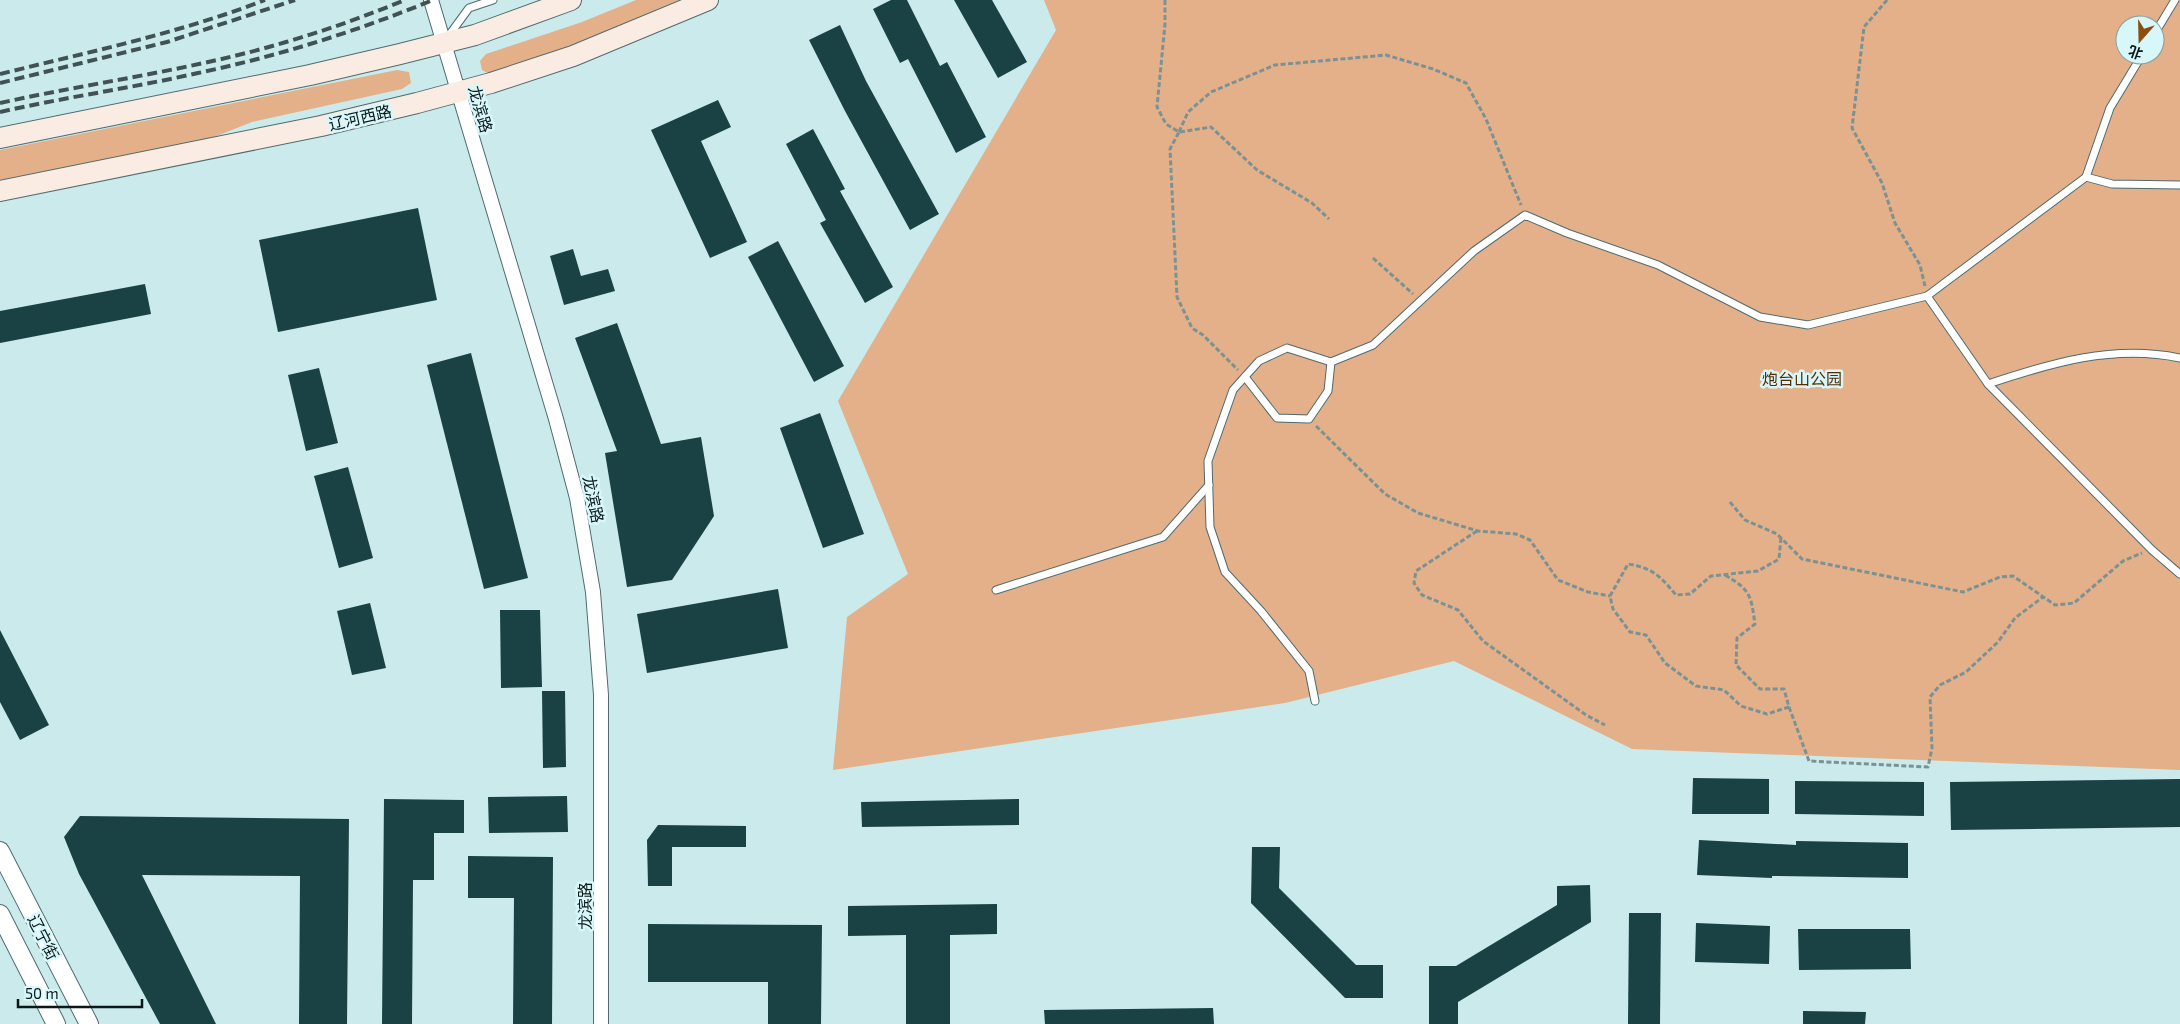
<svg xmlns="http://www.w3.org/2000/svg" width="2180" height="1024" font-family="'Exo 2','Noto Sans SC',sans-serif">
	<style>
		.green { fill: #e4b089; fill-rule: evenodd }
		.building { fill: #1a4144 }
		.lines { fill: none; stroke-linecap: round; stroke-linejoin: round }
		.service-casing { stroke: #4f6b6e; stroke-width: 9 }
		.minor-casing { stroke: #4f6b6e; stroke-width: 16 }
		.tertiary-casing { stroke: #4f6b6e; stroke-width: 20 }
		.secondary-casing { stroke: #4f6b6e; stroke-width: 22 }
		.path { stroke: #7b9294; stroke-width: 3; stroke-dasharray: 5 2.5; stroke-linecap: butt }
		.service { stroke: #fff; stroke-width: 7 }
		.minor { stroke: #fff; stroke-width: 14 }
		.tertiary { stroke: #fff; stroke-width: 18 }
		.secondary { stroke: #faece2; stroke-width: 20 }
		.rail { stroke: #405253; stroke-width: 4; stroke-dasharray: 10 5; stroke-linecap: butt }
		.labels { text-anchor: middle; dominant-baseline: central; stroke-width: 5; stroke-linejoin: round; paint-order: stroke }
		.street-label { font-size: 16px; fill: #0b1718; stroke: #d7f7fa }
		.park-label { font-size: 16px; fill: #592c00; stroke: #d7f7fa }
	</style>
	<rect width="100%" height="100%" fill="#caeaec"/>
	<g class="green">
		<path d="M 636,0 L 687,0 L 585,41 L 489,74 L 482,70 L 480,61 L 486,54 L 582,22 Z"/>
		<path d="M 1044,0 L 2180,0 L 2180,770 L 1632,749 L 1454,661 L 1285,703 L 833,770 L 847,617 L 908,574 L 838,401 L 1056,30 ZM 2125,25 L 2155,25 L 2155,55 L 2125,55 Z"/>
		<path d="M 397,70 L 409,72 L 411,83 L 402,89 L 252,122 L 209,139 L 0,180 L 0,150 Z"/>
	</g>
	<g class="building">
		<path d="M 891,0 L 907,0 L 940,66 L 947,62 L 986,137 L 956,153 L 908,59 L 900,63 L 873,9 Z"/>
		<path d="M 954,0 L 992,0 L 1027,62 L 998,78 Z"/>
		<path d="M 840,25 L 866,81 L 939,214 L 910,230 L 845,111 L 809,40 Z"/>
		<path d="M 718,100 L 731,127 L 701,141 L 747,242 L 710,258 L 651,130 Z"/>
		<path d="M 813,129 L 845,189 L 840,191 L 893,287 L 865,303 L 820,223 L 826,220 L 786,144 Z"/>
		<path d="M 418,208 L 437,300 L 278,332 L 259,240 Z"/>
		<path d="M 778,241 L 844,366 L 814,382 L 748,257 Z"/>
		<path d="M 573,249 L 581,276 L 608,269 L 615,291 L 564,305 L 550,256 Z"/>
		<path d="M 145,284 L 151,314 L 0,343 L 0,311 Z"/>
		<path d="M 617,323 L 661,444 L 701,437 L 714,516 L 672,580 L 627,587 L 605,453 L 617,451 L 575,338 Z"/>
		<path d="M 471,353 L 528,578 L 484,589 L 427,365 Z"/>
		<path d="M 319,368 L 338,443 L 306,451 L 288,375 Z"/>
		<path d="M 820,413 L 864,534 L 823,548 L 780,428 Z"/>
		<path d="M 348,467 L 373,558 L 339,568 L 314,476 Z"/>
		<path d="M 778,589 L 788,648 L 647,673 L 637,614 Z"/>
		<path d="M 370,603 L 386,668 L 352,675 L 337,611 Z"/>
		<path d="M 500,610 L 540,610 L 542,687 L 501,688 Z"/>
		<path d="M 0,630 L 49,725 L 20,740 L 0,702 Z"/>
		<path d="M 542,691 L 565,691 L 566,767 L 543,768 Z"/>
		<path d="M 1693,778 L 1769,779 L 1769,814 L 1692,814 Z"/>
		<path d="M 2180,779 L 2180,827 L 1951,830 L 1950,782 Z"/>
		<path d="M 1795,781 L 1924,782 L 1924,816 L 1795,814 Z"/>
		<path d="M 567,796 L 568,832 L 489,833 L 488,797 Z"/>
		<path d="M 384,799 L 464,800 L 464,833 L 434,833 L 434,880 L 413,880 L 412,1024 L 382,1024 Z"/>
		<path d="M 1019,799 L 1019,825 L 862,827 L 861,802 Z"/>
		<path d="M 80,816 L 349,819 L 347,1024 L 299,1024 L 300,876 L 142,875 L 216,1024 L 160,1024 L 79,874 L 64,837 Z"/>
		<path d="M 658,825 L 746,826 L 746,847 L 672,847 L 672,886 L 648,886 L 647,840 Z"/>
		<path d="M 1699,840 L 1796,845 L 1796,841 L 1908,843 L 1908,878 L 1772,876 L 1772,878 L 1697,875 Z"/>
		<path d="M 1252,847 L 1280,847 L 1279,888 L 1356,965 L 1383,965 L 1383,998 L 1345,998 L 1251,903 Z"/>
		<path d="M 468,856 L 553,857 L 552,1024 L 513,1024 L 514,898 L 468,898 Z"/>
		<path d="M 1590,885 L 1591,922 L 1458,1002 L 1458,1024 L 1429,1024 L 1429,966 L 1456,966 L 1557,905 L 1557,886 Z"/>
		<path d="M 997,904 L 997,934 L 950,935 L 950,1024 L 906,1024 L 906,935 L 848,936 L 848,906 Z"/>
		<path d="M 1629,913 L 1661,913 L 1660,1024 L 1628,1024 Z"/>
		<path d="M 1696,923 L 1770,926 L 1769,964 L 1695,962 Z"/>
		<path d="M 648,924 L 822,925 L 821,1024 L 768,1024 L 768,982 L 648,982 Z"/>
		<path d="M 1798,929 L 1910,929 L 1911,969 L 1799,970 Z"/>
		<path d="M 1213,1008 L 1214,1024 L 1045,1024 L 1044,1010 Z"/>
		<path d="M 1803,1011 L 1866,1012 L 1865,1024 L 1803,1024 Z"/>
	</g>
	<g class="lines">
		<defs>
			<g id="service">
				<path d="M 2155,33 L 2175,0"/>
				<path d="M 447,38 L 469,8 L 493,0"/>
				<path d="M 2086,177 L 2112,184 L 2180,185"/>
				<path d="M 1927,296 L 2086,177 L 2110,108 L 2142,55"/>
				<path d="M 1245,377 L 1277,418 L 1309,419 L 1328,391 L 1331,362"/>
				<path d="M 1988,384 C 2051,363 2113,344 2180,358"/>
				<path d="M 996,590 L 1163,537 L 1209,485"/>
				<path d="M 1315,701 L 1309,671 L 1261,611 L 1225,572 L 1210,527 L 1208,461 L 1233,390 L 1259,361 L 1287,348 L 1331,362 L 1373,345 L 1474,251 L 1525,215 L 1567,233 L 1658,265 L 1760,317 L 1808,325 L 1927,296 L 1988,384 L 2152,550 L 2180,574"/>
			</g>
			<path id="minor" d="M 431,0 L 556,419 L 577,498 L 593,592 L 601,695 L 601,1024"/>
			<g id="tertiary">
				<path d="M 0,851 L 89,1024"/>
				<path d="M 0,914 L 56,1024"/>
			</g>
			<g id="secondary">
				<path d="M 0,138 L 310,75 L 400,54 L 475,35 L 571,0"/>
				<path d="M 0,191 L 321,126 L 417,103 L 491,83 L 573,56 L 708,0"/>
			</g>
		</defs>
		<use href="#service" class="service-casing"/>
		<use href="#minor" class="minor-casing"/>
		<use href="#tertiary" class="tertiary-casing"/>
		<use href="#secondary" class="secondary-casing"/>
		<g class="path">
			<path d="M 1165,0 L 1165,24 L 1157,107 L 1166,124 L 1179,132 L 1170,149 L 1177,297 L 1192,328 L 1203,335 L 1238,370"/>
			<path d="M 1887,0 L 1864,27 L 1852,128 L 1882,183 L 1895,223 L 1920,265 L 1925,286"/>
			<path d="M 1179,132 L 1188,112 L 1211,92 L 1275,65 L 1386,55 L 1433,69 L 1466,83 L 1486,119 L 1521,205"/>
			<path d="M 1180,132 L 1211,127 L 1257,170 L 1312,203 L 1329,219"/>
			<path d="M 1373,258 L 1413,294"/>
			<path d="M 1316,426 L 1385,494 L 1418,513 L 1478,531 L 1516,534 L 1530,540 L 1558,580 L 1588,592 L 1610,596"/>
			<path d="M 1730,502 L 1745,520 L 1777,534 L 1802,559 L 1963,592 L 2000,577 L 2013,576 L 2055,605 L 2074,603 L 2123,561 L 2142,553"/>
			<path d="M 1477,531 L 1416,571 L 1414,583 L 1422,595 L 1458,610 L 1483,641 L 1586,715 L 1605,725"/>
			<path d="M 1725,575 C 1751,590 1751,596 1755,624 L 1737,638 L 1736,665 L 1760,689 L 1784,689 L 1789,707 L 1767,714 L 1741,706 L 1724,690 L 1696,686 L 1665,663 L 1646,635 L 1630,632 L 1613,609 L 1610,596 L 1628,564 C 1653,568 1660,576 1676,595 L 1690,594 L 1711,576 L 1758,571 L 1779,559 L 1781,537"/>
			<path d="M 1789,707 L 1809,761 L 1928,767 L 1932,748 L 1930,697 L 1940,685 L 1966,672 L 1998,642 L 2015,618 L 2043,597"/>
		</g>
		<use href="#service" class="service"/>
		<use href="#minor" class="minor"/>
		<use href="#tertiary" class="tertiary"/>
		<use href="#secondary" class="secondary"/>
		<g class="rail">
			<path d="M 0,74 C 89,52 180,33 265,0"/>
			<path d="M 0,83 L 167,42 L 295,0"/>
			<path d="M 0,103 C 95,82 193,70 286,42 C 327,30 366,16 405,0"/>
			<path d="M 0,112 C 66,97 132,88 198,73 C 279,56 357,31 433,0"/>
		</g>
	</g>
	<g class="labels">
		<g class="street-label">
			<text transform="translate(481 109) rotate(74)">龙滨路</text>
			<text transform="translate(360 117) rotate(-13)">辽河西路</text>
			<text transform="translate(594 499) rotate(78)">龙滨路</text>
			<text transform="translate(584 906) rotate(-90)">龙滨路</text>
			<text transform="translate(44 937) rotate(63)">辽宁街</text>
		</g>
		<g class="park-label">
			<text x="1802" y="378">炮台山公园</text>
		</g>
	</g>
	<g transform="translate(2140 40) rotate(200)"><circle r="24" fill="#d7f7fa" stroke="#859da0"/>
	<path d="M0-4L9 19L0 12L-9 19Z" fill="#8b4d11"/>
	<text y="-8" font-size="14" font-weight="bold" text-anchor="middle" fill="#0b1718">北</text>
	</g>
	<path d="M18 999v8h124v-8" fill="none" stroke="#0b1718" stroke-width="2.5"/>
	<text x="25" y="999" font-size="15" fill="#0b1718" stroke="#d7f7fa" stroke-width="4" paint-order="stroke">50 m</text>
</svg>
